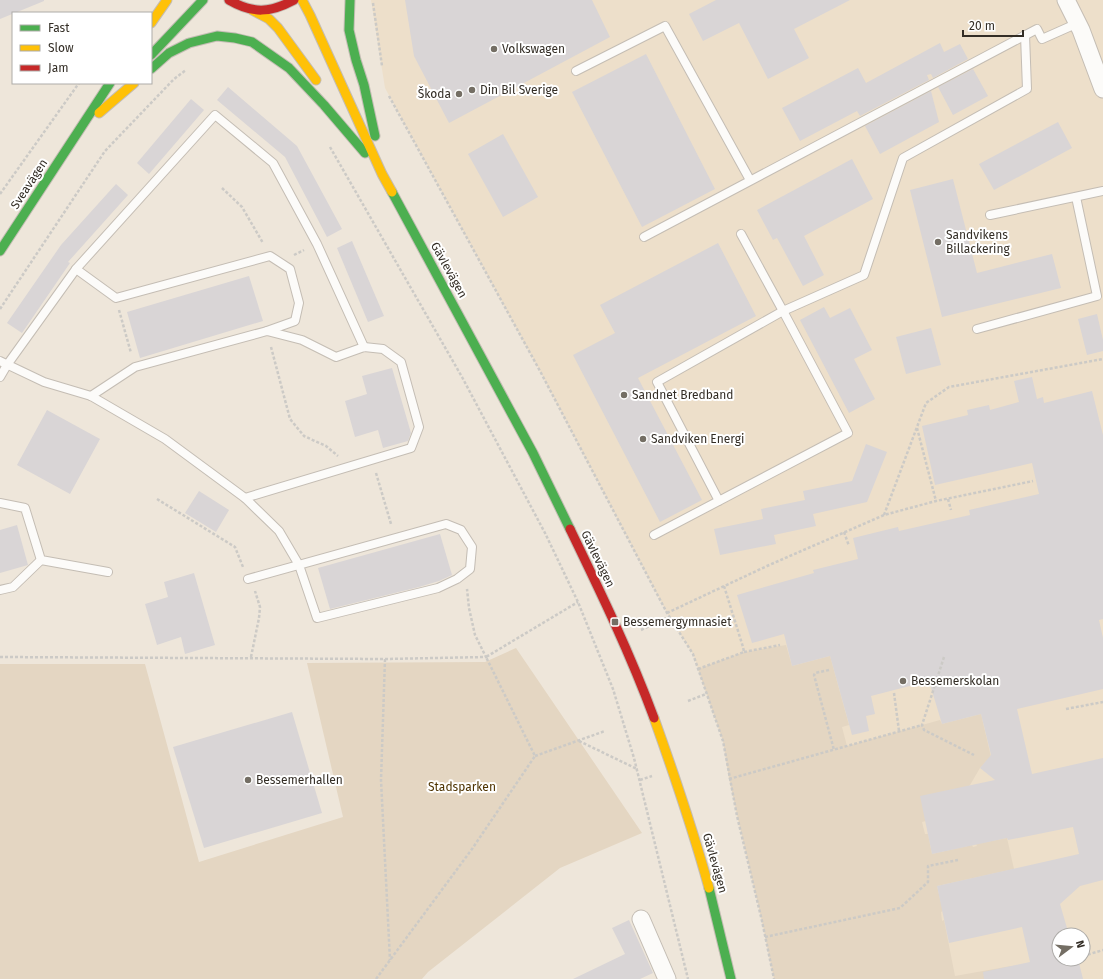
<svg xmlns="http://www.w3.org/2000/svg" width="1103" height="979" font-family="'Fira Sans',sans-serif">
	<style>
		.built { fill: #eddfca; fill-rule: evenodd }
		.green { fill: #e4d6c2 }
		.building { fill: #d9d5d6 }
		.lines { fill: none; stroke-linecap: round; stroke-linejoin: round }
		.lane-casing { stroke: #c4bdb4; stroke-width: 10 }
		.street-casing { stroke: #c4bdb4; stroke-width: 19 }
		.fast-casing { stroke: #c4bdb4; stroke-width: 11 }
		.slow-casing { stroke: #c4bdb4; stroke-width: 11 }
		.jam-casing { stroke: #c4bdb4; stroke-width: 11 }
		.path { stroke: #cccac6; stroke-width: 2.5; stroke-dasharray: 3 2; stroke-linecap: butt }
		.lane { stroke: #fcfbf9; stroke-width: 8 }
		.street { stroke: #fcfbf9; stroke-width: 17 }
		.fast { stroke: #4caf50; stroke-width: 9 }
		.slow { stroke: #ffc107; stroke-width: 9 }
		.jam { stroke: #c62828; stroke-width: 9 }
		.poi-dot { fill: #746e64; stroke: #fff; stroke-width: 1.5 }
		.labels { text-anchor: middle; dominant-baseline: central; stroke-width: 4; stroke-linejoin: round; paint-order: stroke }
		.poi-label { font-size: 12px; fill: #332d25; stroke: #fff; text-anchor: start }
		.street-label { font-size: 12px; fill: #332d25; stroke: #fff }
		.park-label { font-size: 12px; fill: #4e3300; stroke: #fff }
	</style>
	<rect width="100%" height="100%" fill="#eee6da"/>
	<path class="built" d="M 371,0 L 1103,0 L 1103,979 L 774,979 L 762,921 L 737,816 L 723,741 L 693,654 L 667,613 L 540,371 L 385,88 ZM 1059,935 L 1083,935 L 1083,959 L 1059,959 Z"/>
	<g class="green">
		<path d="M 786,645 L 792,666 L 830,656 L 849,725 L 842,727 L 847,746 L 940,720 L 942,724 L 981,714 L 991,757 L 980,768 L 970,785 L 926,821 L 922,822 L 925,834 L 928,834 L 932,854 L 972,845 L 973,847 L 977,846 L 976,844 L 1007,838 L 1014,869 L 937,886 L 943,911 L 941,912 L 942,921 L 944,920 L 955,976 L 1011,966 L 1014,979 L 774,979 L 762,921 L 729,779 L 723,741 L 698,669 L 744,652 Z"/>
		<path d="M 516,648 L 642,833 L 560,868 L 428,972 L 422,979 L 0,979 L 0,664 L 145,664 L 199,862 L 343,817 L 307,663 L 485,662 Z"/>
	</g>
	<g class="building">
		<path d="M 0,0 L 44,0 L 44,1 L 0,19 Z"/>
		<path d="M 405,0 L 592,0 L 610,37 L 449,123 L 414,56 Z"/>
		<path d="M 716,0 L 850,0 L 794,29 L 809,58 L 768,79 L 739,23 L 703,41 L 689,14 Z"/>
		<path d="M 940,43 L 944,52 L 960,44 L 968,59 L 933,78 L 931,74 L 927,75 L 929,80 L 860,116 L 857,111 L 800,141 L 782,108 L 858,68 L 866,83 Z"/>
		<path d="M 646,54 L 715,189 L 642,227 L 572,92 Z"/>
		<path d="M 973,69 L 988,96 L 953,115 L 938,87 Z"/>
		<path d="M 228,87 L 297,146 L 342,229 L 327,237 L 285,157 L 217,100 Z"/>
		<path d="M 931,91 L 939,122 L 880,154 L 865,126 Z"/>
		<path d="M 191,99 L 204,110 L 149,174 L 137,163 Z"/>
		<path d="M 1058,122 L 1072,148 L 994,190 L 979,164 Z"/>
		<path d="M 503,134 L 538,197 L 503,217 L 468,154 Z"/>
		<path d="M 852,159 L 873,199 L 804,236 L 824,275 L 803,286 L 777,238 L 773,240 L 757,210 Z"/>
		<path d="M 953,179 L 977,273 L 1052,254 L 1061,288 L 942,317 L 910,190 Z"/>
		<path d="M 116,184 L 128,195 L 68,262 L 70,263 L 22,333 L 7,323 L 61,245 Z"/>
		<path d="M 352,241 L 384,316 L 368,322 L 337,248 Z"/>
		<path d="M 718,243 L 756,316 L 638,378 L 702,500 L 660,522 L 573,355 L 615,333 L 600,305 Z"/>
		<path d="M 249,276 L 263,321 L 140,358 L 127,312 Z"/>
		<path d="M 824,307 L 830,318 L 850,308 L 872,350 L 854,359 L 875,399 L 849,413 L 800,320 Z"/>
		<path d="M 1097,314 L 1103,340 L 1103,351 L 1087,355 L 1078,319 Z"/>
		<path d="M 931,328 L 941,365 L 906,374 L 896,337 Z"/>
		<path d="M 392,368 L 411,433 L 408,441 L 383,448 L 378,430 L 355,437 L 345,401 L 367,394 L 362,376 Z"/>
		<path d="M 1032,377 L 1037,399 L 1043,397 L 1044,403 L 1092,391 L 1103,435 L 1103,619 L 1099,620 L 1103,638 L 1103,689 L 1017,709 L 1032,774 L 1103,758 L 1103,880 L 1080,886 L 1060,904 L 1069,935 L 1059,935 L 1059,959 L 1078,959 L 1083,979 L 984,979 L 983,972 L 1030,962 L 1022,927 L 949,943 L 937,886 L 1079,854 L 1073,827 L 1008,840 L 1007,838 L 932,854 L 920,796 L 995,780 L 980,768 L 991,755 L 981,714 L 942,724 L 929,681 L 871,696 L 875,714 L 866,716 L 869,731 L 852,735 L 830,656 L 792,666 L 784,634 L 752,643 L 737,595 L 814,573 L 813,570 L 858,559 L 853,538 L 898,527 L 899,531 L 970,515 L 969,510 L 1039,494 L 1032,463 L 935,485 L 922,426 L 968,415 L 967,410 L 989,405 L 990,410 L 1019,402 L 1014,381 Z"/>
		<path d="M 47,410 L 100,439 L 70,494 L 17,465 Z"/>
		<path d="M 866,444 L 887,452 L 867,502 L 813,514 L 816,526 L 774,535 L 776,544 L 720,555 L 714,529 L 763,519 L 761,509 L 805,500 L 803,491 L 852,481 Z"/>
		<path d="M 199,491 L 229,510 L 216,532 L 185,513 Z"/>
		<path d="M 17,525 L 28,565 L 0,573 L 0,530 Z"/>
		<path d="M 440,534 L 452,575 L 439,581 L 419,587 L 330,609 L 318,568 Z"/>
		<path d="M 194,573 L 215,645 L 185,654 L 181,637 L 157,645 L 145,604 L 168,597 L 164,582 Z"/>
		<path d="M 292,712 L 322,813 L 204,848 L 173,747 Z"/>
		<path d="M 629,920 L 653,973 L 640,979 L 573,979 L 625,954 L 612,928 Z"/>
	</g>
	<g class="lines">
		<defs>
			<g id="lane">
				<path d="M 576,71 L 665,26 L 750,180"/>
				<path d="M 990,215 L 1103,191"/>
				<path d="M 741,234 L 783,311 L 864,275 L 903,158 L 1027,89 L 1025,35"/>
				<path d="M 644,237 L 1037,29 L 1042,39 L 1078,23"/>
				<path d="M 76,269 L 116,298 L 270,256 L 290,269 L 299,303 L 295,321 L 267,331"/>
				<path d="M 977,329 L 1097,296 L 1076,197"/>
				<path d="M 0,361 L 44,382 L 91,396 L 165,439 L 245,498 L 279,531 L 299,565 L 317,618 L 438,588 L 457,579 L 470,569 L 472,547 L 461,530 L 446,524 L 248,579"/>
				<path d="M 0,377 L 7,365 L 76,269 L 215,115 L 273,163 L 317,244 L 364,347"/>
				<path d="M 91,396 L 135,367 L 267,331 L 302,340 L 336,357 L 364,347 L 383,349 L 401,362 L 419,427 L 411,448 L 245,498"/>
				<path d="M 0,503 L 25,508 L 41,560 L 108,572"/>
				<path d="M 654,535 L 848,433 L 783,311 L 657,382 L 719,501"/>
				<path d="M 0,590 L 13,587 L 41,560"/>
			</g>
			<g id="street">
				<path d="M 1066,0 L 1081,30 L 1103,89"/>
				<path d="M 641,919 L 667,979"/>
			</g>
			<g id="fast">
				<path d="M 350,0 L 349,30 L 356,60 L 364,85 L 375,136"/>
				<path d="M 151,55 L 203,0"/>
				<path d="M 151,69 L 169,53 L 189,43 L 217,36 L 235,38 L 252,42 L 289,68 L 324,105 L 365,153"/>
				<path d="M 392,192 L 533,453 L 570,529"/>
				<path d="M 0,251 L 110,83"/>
				<path d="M 709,888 L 731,979"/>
			</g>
			<g id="slow">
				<path d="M 302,0 L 310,15 L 382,174 L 392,192"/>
				<path d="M 252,10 L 269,19 L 278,28 L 316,80"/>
				<path d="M 151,23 L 167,0"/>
				<path d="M 99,113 L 134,83"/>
				<path d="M 654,718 C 674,774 693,830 709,888"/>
			</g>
			<g id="jam">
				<path d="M 229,0 C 253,14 270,13 294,0"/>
				<path d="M 570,529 C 600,591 630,653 654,718"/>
			</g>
		</defs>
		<use href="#lane" class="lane-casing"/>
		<use href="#street" class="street-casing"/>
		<use href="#fast" class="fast-casing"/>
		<use href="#slow" class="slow-casing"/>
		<use href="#jam" class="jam-casing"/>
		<g class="path">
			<path d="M 373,3 L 382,66"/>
			<path d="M 389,96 L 540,371 L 667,613 L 693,654 L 723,741 L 737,816 L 762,921 L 774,979"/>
			<path d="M 330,147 L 462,377 L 545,533 L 578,602 L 613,689 L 634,758 L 688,979"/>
			<path d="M 222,188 L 242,207 L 263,243"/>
			<path d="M 0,194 L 79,83"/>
			<path d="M 294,255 L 304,250"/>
			<path d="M 0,309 L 105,151 L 174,79 L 186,70"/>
			<path d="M 119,310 L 131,353"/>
			<path d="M 271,347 L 290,419 L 304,436 L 326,446 L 338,456"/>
			<path d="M 917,428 L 936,501"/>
			<path d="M 376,473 L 391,524"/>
			<path d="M 157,499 L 235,547 L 243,567"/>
			<path d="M 948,499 L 951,510"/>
			<path d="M 884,515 L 926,403 L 949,387 L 1103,359"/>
			<path d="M 844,532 L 849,546"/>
			<path d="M 667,613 L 767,566 L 884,515 L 936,501 L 1033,481"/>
			<path d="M 641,630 L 669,617"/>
			<path d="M 744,652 L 780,645"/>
			<path d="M 0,657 L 385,659 L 486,657 L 475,635 L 469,608 L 467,589"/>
			<path d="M 251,657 L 259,618 L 260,607 L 255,591"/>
			<path d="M 944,657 L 922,725 L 924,730 L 974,755"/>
			<path d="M 385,659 L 381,780 L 390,960"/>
			<path d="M 698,669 L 744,652 L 743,647 L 724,586"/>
			<path d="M 829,670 L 815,673 L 814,675 L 834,750"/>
			<path d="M 894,693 L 899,731"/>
			<path d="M 688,701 L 706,694"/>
			<path d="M 1066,709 L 1103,702"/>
			<path d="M 579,741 L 637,769"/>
			<path d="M 535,756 L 605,731"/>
			<path d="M 729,779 L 922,725"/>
			<path d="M 640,780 L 652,776"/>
			<path d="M 765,937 L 900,908 L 928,882 L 928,866 L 958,860"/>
			<path d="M 1083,956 L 1103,950"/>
			<path d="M 376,979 L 472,849 L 535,756 L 486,657 L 578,602"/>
		</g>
		<use href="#lane" class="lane"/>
		<use href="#street" class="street"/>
		<use href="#fast" class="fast"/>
		<use href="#slow" class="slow"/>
		<use href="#jam" class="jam"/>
	</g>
	<g class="poi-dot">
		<circle cx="494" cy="49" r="4"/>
		<circle cx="472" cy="90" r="4"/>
		<circle cx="459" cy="94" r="4"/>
		<circle cx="938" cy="242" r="4"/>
		<circle cx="624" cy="395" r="4"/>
		<circle cx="643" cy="439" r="4"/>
		<rect x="611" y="618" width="8" height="8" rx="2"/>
		<circle cx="903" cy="681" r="4"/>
		<circle cx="248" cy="780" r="4"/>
	</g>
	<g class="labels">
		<g class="poi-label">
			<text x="502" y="49">Volkswagen</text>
			<text x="480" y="90">Din Bil Sverige</text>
			<text x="451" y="94" text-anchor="end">Škoda</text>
			<text x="946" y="235">Sandvikens<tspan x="946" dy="14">Billackering</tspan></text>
			<text x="632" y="395">Sandnet Bredband</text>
			<text x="651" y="439">Sandviken Energi</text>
			<text x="623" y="622">Bessemergymnasiet</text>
			<text x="911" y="681">Bessemerskolan</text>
			<text x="256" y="780">Bessemerhallen</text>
		</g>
		<g class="street-label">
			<text transform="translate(29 184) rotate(-57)">Sveavägen</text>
			<text transform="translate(449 270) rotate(61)">Gävlevägen</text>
			<text transform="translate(598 559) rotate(64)">Gävlevägen</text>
			<text transform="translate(715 863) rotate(74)">Gävlevägen</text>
		</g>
		<g class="park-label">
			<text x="462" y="787">Stadsparken</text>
		</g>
	</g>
	<rect x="12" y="12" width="140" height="72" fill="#ffffff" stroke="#adaba8"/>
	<rect x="20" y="25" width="20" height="6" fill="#4caf50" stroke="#adaba8"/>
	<text x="48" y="32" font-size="12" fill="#332d25">Fast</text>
	<rect x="20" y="45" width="20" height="6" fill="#ffc107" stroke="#adaba8"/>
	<text x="48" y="52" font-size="12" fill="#332d25">Slow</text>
	<rect x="20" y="65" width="20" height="6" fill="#c62828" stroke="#adaba8"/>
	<text x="48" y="72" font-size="12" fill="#332d25">Jam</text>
	<g transform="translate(1071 947) rotate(74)"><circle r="19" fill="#ffffff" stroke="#adaba8"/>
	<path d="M0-3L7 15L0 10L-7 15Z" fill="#746e64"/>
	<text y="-6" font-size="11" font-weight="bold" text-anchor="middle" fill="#332d25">N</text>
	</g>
	<path d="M963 30v6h60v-6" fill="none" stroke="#332d25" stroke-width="2"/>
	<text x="969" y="30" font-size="12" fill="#332d25" stroke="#ffffff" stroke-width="3" paint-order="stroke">20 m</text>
</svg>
